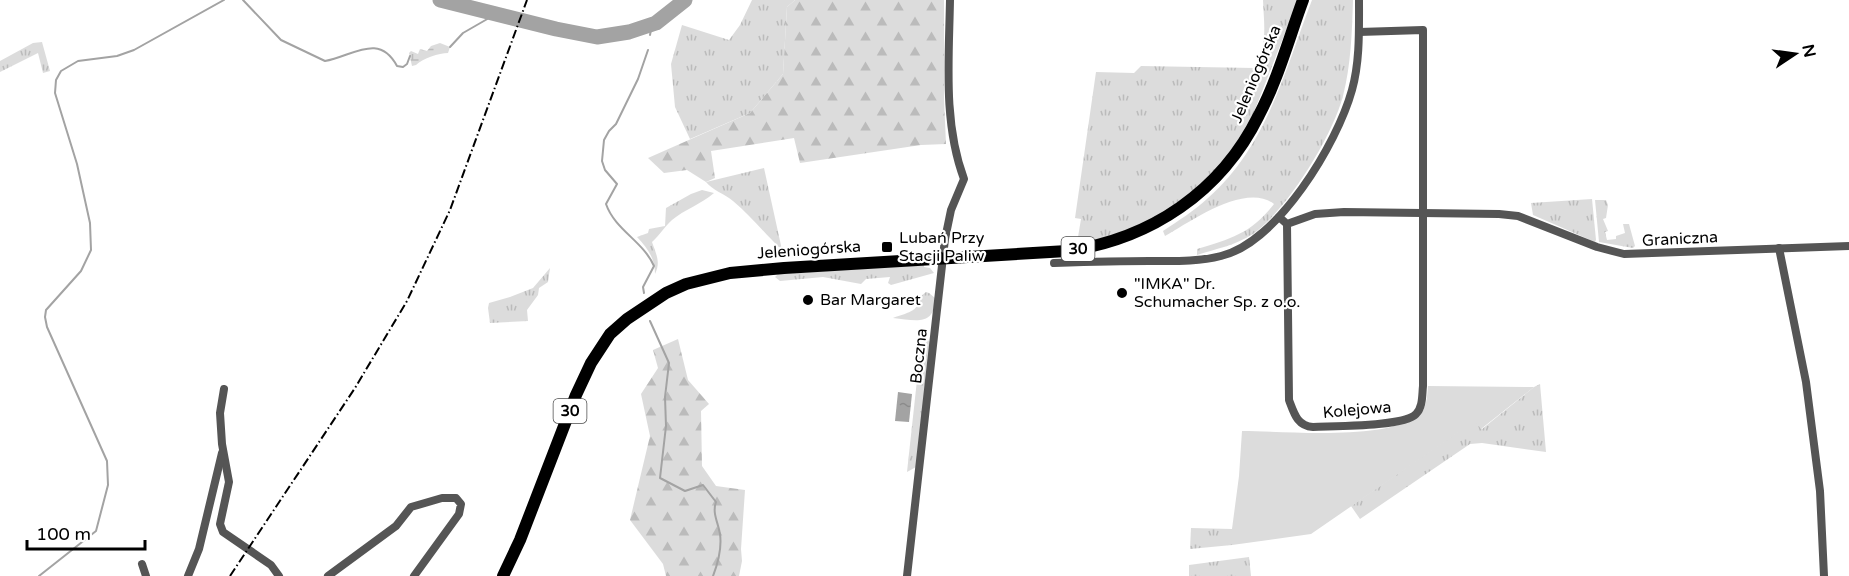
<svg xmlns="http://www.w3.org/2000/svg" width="1849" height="576" font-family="'Varela Round',sans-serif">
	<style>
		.grass { fill: url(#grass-tufts) }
		.forest { fill: url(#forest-firs) }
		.wetland { fill: url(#wetland-marsh) }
		.garden { fill: #dcdcdc }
		.water { fill: url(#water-ripples) }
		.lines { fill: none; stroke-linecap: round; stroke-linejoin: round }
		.stream { stroke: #a3a3a3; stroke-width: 2 }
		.river { stroke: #a3a3a3; stroke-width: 15 }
		.minor { stroke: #555; stroke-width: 8 }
		.primary { stroke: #000; stroke-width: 12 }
		.rail { stroke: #000; stroke-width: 2; stroke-dasharray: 9 3 1.5 3; stroke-linecap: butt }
		.poi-dot { fill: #000; stroke: #fff; stroke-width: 2 }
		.labels { text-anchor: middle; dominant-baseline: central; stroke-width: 4.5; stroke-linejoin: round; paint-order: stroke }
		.shield { fill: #fff; stroke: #4c4c4c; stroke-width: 1.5 }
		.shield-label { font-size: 15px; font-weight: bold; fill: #000 }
		.street-label { font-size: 16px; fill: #000; stroke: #fff }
		.poi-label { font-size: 16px; fill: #000; stroke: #fff; text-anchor: start }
	</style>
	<defs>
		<pattern id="grass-tufts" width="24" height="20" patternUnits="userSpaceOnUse" patternTransform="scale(1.5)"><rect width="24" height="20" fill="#dcdcdc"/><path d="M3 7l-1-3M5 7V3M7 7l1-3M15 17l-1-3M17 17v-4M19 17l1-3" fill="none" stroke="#bbb"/></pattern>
		<pattern id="forest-firs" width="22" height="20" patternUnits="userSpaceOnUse" patternTransform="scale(1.5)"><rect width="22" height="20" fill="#dcdcdc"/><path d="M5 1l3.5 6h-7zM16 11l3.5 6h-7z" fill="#bbb"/></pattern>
		<pattern id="wetland-marsh" width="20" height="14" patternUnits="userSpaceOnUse" patternTransform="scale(1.5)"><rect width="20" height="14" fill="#dcdcdc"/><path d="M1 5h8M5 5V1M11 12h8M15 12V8" fill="none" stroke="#bbb"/></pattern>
		<pattern id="water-ripples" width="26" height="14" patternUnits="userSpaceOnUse" patternTransform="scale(1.5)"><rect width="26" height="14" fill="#a3a3a3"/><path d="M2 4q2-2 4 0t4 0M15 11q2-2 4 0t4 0" fill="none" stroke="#8b8b8b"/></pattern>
	</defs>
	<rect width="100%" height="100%" fill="#fff"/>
	<g class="grass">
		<path d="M 752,0 L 795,0 L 787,7 L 783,74 L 750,113 L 690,139 L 675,107 L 671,64 L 682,25 L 729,40 L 740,25 Z"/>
		<path d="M 1263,0 L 1298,0 L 1252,117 L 1243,134 L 1214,173 L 1171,209 L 1118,235 L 1077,243 L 1081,219 L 1075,218 L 1096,72 L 1134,73 L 1141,66 L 1254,68 C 1268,44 1264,26 1263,0 Z"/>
		<path d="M 1312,0 L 1353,0 C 1352,32 1351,65 1343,96 C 1332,137 1287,210 1253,234 C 1236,245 1216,249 1197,255 L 1197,249 C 1231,239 1252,233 1274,204 C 1246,182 1191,221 1165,236 L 1163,231 C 1178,221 1194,211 1208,198 C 1267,146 1285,70 1312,0 Z"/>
		<path d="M 42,42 L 50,71 L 43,73 L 38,53 L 0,72 L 0,61 L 33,43 Z"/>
		<path d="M 764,168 L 782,250 C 765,234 751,216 733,201 C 725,194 712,190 706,182 Z"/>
		<path d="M 702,190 L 714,193 C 701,204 684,210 672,220 C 664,227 660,235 652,242 C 656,254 661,262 655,274 C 655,258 648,249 637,237 L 648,233 L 649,229 L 665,226 L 666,208 L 691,194 Z"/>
		<path d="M 1592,199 L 1596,240 L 1595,242 L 1533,215 L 1531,203 Z"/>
		<path d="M 1595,200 L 1606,200 L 1608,205 L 1606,218 L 1603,219 L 1608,231 L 1605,232 L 1607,240 L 1616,239 L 1616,236 L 1625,233 L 1623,224 L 1629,224 L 1635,246 L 1633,248 L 1599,242 Z"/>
		<path d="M 924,265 L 924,267 L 930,268 L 934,273 L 891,285 L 888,283 L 890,277 L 866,279 L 861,284 L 823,277 L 780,281 L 775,277 L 778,274 Z"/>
		<path d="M 550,268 L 548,282 L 539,288 L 538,295 L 527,310 L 528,321 L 490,323 L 488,308 L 489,303 L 510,297 L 533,288 Z"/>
		<path d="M 926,292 L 929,293 L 935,298 C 935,327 915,320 893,318 C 906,313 919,312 920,297 Z"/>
		<path d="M 922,334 L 930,342 L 930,350 L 916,467 L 907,472 Z"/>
		<path d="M 1540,384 L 1546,452 L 1482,443 L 1470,444 L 1360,519 L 1351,506 L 1475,420 L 1482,429 L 1534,387 Z"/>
		<path d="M 1191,528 L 1232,529 L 1232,545 L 1190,549 Z"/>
		<path d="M 1249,557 L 1251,576 L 1189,576 L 1189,565 Z"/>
	</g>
	<g class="forest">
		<path d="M 795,0 L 944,0 L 944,99 L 946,144 L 921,145 L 800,163 L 794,138 L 711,151 L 715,178 L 706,182 L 687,170 L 664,173 L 648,158 L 750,113 L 783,74 L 787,7 Z"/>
		<path d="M 678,339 L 688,380 L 709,404 L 701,411 L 702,466 L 716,486 L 745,490 L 741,549 L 742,561 L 739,576 L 666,576 L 663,564 L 630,520 L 650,436 L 641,394 L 658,368 L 653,350 Z"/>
	</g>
	<path class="wetland" d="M 440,43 L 450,47 L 448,53 C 439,53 423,58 416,65 L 412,66 L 409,53 L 411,51 L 418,54 L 420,49 L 427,51 L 431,46 Z"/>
	<path class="garden" d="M 1428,386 L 1534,387 L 1481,429 L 1475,421 L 1311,534 L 1232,545 L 1232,529 L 1239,476 L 1242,431 C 1285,431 1383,441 1418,416 C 1427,409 1427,397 1428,386 Z"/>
	<path class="water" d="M 898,392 L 912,394 L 909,422 L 895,421 Z"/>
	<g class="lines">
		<g class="stream">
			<path d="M 243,0 L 281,40 L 325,61 C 353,56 379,32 397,66 L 403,67 L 407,64 L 410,56"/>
			<path d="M 650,35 L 652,24"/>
			<path d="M 450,47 L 463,33 L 496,14"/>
			<path d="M 644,293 L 643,287 L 654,266 C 643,241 615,230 606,204 L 617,184 L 605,170 L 602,161 L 604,140 L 609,131 L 616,124 L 638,79 L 648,50"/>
			<path d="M 650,321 L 669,363 L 665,397 L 666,426 L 660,478 L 685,491 L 703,485 L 716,502 C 712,513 718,522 720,534 C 722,548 718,563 713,576"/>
			<path d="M 39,576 L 96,531 L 108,485 L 107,461 L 47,327 L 45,317 L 46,310 L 81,271 L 91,250 L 90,223 L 77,164 L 55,93 L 56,80 L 61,71 L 78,61 L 117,56 L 134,50 L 224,0"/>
		</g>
		<path class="river" d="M 440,0 L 556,29 L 597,37 L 629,32 L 656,23 L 685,0"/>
		<g class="minor">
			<path d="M 1279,217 L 1287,224 L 1315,214 L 1344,212 L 1499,214 L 1518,216 L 1597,247 L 1624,254 L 1849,246"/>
			<path d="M 1287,224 L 1289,400 C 1294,413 1297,426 1313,427 C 1333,426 1404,427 1416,414 C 1423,407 1422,395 1423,386 L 1423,30 L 1359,32"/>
			<path d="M 1779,248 L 1806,382 L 1820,491 L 1824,576"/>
			<path d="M 1054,263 C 1085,262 1117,261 1149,261 C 1173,261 1198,262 1221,256 C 1278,242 1337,144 1352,90 C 1360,61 1359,30 1359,0"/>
			<path d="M 224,389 L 220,413 L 222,444 L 229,482 L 220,524 L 223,532 L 271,565 L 279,576"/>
			<path d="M 142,564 L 146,576"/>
			<path d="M 188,576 L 199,549 L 222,453"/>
			<path d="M 328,576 L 396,526 L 411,507 L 442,498 L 456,498 L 461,504 L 459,514 L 414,576"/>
			<path d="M 907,576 L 945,239 L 951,210 L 964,179 C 943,123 949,59 950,0"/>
		</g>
		<path class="primary" d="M 503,576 L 520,540 L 576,395 L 591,363 L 610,334 L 627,319 L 666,293 L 686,284 L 730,273 L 784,268 L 1067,251 C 1151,239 1221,192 1259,115 C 1278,79 1289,38 1303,0"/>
		<path class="rail" d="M 230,576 L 355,388 L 407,301 L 450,210 L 527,0"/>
	</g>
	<g class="poi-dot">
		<rect x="881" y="241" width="12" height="12" rx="3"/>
		<circle cx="1122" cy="293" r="6"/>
		<circle cx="808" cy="300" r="6"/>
	</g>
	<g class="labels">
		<g class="shield">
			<rect x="1061.5" y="237" width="33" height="24" rx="4.5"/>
			<rect x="553.5" y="399" width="33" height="24" rx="4.5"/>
		</g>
		<g class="shield-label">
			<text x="1078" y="249">30</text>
			<text x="570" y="411">30</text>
		</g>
		<g class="street-label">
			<text transform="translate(1256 74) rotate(-67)">Jeleniogórska</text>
			<text transform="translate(1680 239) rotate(-3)">Graniczna</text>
			<text transform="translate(809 250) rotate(-4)">Jeleniogórska</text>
			<text transform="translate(919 356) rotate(-84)">Boczna</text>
			<text transform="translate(1357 410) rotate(-5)">Kolejowa</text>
		</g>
		<g class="poi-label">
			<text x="899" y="238">Lubań Przy<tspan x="899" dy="18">Stacji Paliw</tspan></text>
			<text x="1134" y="284">"IMKA" Dr.<tspan x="1134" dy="18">Schumacher Sp. z o.o.</tspan></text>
			<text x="820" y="300">Bar Margaret</text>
		</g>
	</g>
	<g transform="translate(1795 54) rotate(77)" stroke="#ffffff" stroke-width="4.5" paint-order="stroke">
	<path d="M0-4.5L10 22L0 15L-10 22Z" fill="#000000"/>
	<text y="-9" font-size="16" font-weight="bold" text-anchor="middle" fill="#000000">N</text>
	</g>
	<path d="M27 540v9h118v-9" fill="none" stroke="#000000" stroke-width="3"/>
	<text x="36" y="540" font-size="18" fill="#000000" stroke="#ffffff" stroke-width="4.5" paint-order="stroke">100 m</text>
</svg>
